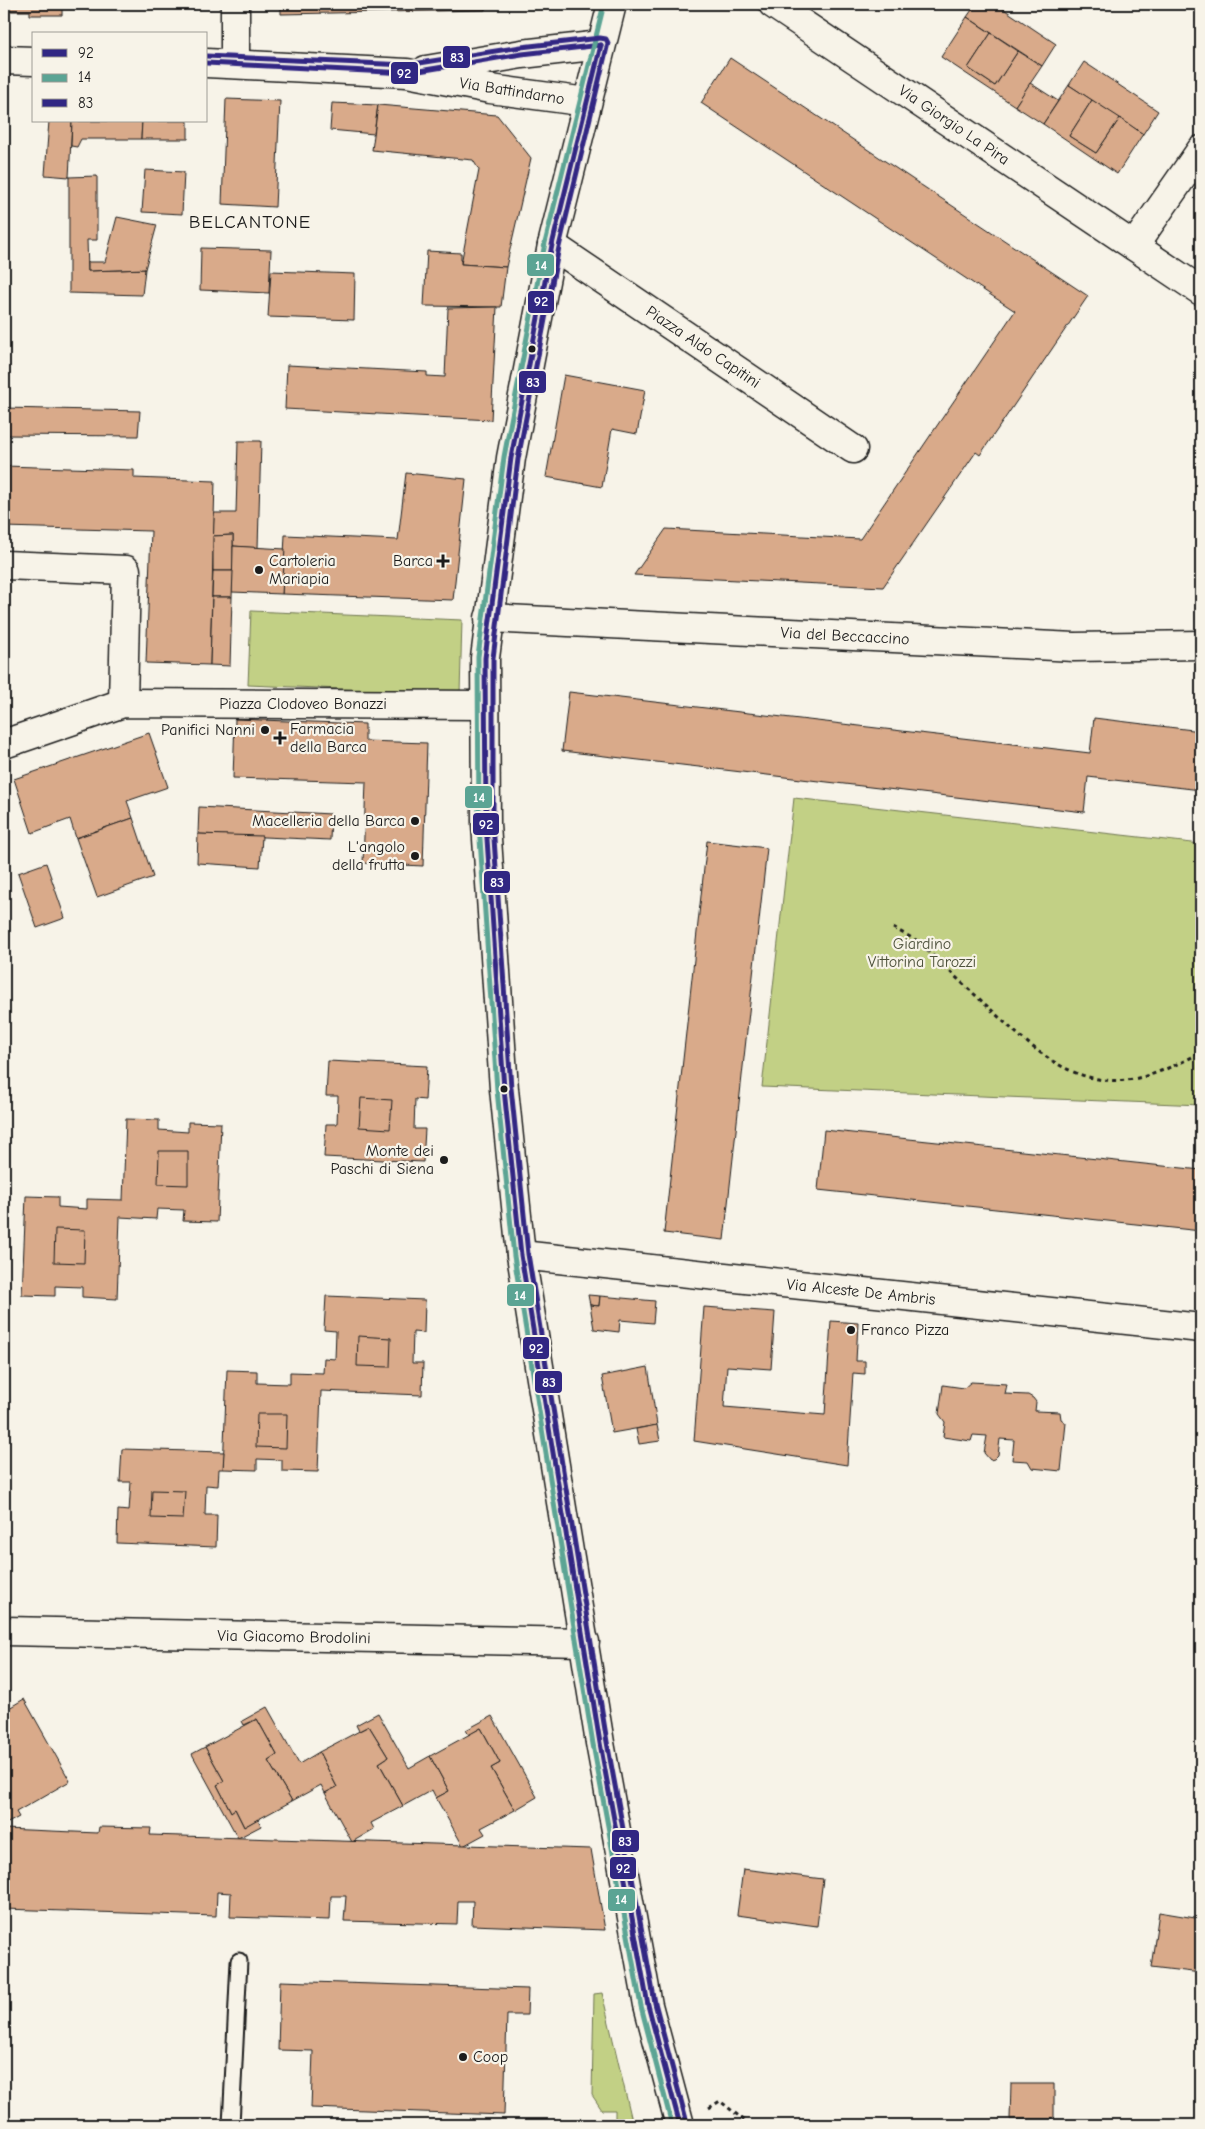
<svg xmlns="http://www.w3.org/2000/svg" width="1205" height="2129" font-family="'Comic Neue',sans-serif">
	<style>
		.green { fill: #c2d085; stroke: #6f7650 }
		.building { fill: #d9aa8a; stroke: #1c1c1c }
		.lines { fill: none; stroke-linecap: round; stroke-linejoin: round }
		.service-casing { stroke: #1c1c1c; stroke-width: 19 }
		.minor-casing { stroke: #1c1c1c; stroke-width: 31 }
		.tertiary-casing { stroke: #1c1c1c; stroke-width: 31 }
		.path { stroke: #1c1c1c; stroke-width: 3; stroke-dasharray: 4 4; stroke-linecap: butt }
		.service { stroke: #f7f3e8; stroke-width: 15 }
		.minor { stroke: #f7f3e8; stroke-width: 28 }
		.tertiary { stroke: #f7f3e8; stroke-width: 28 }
		.bus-1-casing { stroke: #f7f3e8; stroke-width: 9 }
		.bus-2-casing { stroke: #f7f3e8; stroke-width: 9 }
		.bus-3-casing { stroke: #f7f3e8; stroke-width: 9 }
		.bus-1 { stroke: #312783; stroke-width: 5 }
		.bus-2 { stroke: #5ba494; stroke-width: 5 }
		.bus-3 { stroke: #312783; stroke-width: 5 }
		.bus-dot { fill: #1c1c1c; stroke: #f7f3e8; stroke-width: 2 }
		.labels { text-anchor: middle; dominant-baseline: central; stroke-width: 4.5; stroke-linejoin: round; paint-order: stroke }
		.street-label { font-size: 16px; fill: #1c1c1c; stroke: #f7f3e8 }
		.poi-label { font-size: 16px; fill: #1c1c1c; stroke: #f7f3e8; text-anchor: end }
		.park-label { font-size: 16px; fill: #4e523c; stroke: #f7f3e8 }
		.quarter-label { font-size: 19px; letter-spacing: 1px; fill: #1c1c1c; stroke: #f7f3e8 }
		.line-badge { stroke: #f7f3e8; stroke-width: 2 }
		.badge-label { font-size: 14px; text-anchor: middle; font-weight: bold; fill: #fff }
	</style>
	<rect width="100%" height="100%" fill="#f7f3e8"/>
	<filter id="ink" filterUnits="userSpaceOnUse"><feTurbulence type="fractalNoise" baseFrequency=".02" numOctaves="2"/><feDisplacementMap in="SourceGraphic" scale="10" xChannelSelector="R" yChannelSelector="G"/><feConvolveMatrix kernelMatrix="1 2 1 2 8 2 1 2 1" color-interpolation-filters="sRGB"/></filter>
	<g filter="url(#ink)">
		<g class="green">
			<path d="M 251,611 L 462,620 L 460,694 L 248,685 Z"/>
			<path d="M 794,798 L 1201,844 L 1201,1105 L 762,1087 Z"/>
			<path d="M 602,1993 L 633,2125 L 615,2125 L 615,2110 L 602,2110 L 592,2095 L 594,1994 Z"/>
		</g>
		<g class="building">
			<path d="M 4,4 L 62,4 L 62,15 L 30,15 L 30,11 L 4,11 Z"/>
			<path d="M 281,4 L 486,4 L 485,10 L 281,14 Z"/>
			<path d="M 976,4 L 996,4 L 1056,44 L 1042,66 L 967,17 Z"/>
			<path d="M 967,17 L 991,33 L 968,68 L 995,86 L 1018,51 L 1042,66 L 1015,106 L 941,57 Z"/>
			<path d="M 991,33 L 1018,51 L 995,86 L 968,68 Z"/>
			<path d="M 730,58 L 1088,296 L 980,455 L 976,452 L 883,587 L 634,575 L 666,529 L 860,539 L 1015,311 L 701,103 Z"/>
			<path d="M 1084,62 L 1158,111 L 1143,134 L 1069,85 Z"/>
			<path d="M 1030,83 L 1058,101 L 1043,124 L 1015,106 Z"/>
			<path d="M 1069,85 L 1092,100 L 1069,136 L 1096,153 L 1120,118 L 1143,134 L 1117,174 L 1043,124 Z"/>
			<path d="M 226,99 L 280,101 L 275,207 L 222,204 Z"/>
			<path d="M 1092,100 L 1120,118 L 1096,153 L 1069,136 Z"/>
			<path d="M 332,103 L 378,105 L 374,134 L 330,130 Z"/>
			<path d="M 378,105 L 497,115 L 531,158 L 506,267 L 461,264 L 479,170 L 473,160 L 372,150 Z"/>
			<path d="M 49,121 L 72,121 L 69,177 L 45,175 Z"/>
			<path d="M 72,121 L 142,121 L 141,139 L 81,139 L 77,147 L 71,146 Z"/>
			<path d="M 142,121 L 188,121 L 188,139 L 141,139 Z"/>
			<path d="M 145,170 L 184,172 L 182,214 L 142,212 Z"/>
			<path d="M 97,176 L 97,240 L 87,240 L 88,271 L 145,269 L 142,295 L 69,293 L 69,177 Z"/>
			<path d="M 117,217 L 157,225 L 145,269 L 88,271 L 88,262 L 105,262 Z"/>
			<path d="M 201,248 L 271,250 L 269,293 L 200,290 Z"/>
			<path d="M 427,251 L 461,253 L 461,264 L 506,267 L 501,307 L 424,306 Z"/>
			<path d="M 271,271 L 355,274 L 354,320 L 268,317 Z"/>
			<path d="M 497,307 L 491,420 L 285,409 L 287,365 L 427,372 L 427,376 L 445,377 L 448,308 Z"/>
			<path d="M 564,375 L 645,390 L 637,434 L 612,429 L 602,487 L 546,477 Z"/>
			<path d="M 4,408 L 140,411 L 138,436 L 4,435 Z"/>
			<path d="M 238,441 L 261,441 L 258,548 L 233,546 L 233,535 L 213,536 L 214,513 L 236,513 Z"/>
			<path d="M 4,466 L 134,470 L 134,478 L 215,481 L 210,665 L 146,663 L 151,531 L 4,527 Z"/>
			<path d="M 406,473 L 466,479 L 453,600 L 282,594 L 285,535 L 398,540 Z"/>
			<path d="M 233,535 L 233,571 L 213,571 L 213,536 Z"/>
			<path d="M 233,546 L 285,549 L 282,594 L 232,592 Z"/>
			<path d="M 213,571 L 233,571 L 232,597 L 212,597 Z"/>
			<path d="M 212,597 L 232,597 L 230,666 L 210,665 Z"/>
			<path d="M 569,692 L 1090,753 L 1094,718 L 1201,731 L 1201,790 L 1088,777 L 1084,812 L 562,751 Z"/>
			<path d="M 235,719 L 365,724 L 365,741 L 427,743 L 423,866 L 363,863 L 366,782 L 233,778 Z"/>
			<path d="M 149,733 L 168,787 L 127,801 L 133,818 L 76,838 L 70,819 L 32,833 L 14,779 Z"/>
			<path d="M 199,807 L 331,814 L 330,840 L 198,834 Z"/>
			<path d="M 133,818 L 153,877 L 97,897 L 76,838 Z"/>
			<path d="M 198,834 L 262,836 L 260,867 L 197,863 Z"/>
			<path d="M 707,841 L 767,848 L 724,1240 L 664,1233 Z"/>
			<path d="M 46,863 L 65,918 L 37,928 L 18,873 Z"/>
			<path d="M 328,1061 L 427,1066 L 425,1100 L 415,1099 L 414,1129 L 425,1129 L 423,1162 L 324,1157 L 326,1124 L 337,1124 L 338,1096 L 326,1096 Z"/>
			<path d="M 361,1098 L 392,1100 L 390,1129 L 359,1127 Z"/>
			<path d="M 126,1119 L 159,1120 L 159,1130 L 188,1132 L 188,1122 L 221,1123 L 217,1222 L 183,1221 L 184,1210 L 157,1209 L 156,1219 L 120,1217 L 117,1299 L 82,1297 L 82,1287 L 55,1286 L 55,1296 L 22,1295 L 26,1196 L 58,1197 L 58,1207 L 87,1209 L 87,1199 L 123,1200 Z"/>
			<path d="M 824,1130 L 1201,1170 L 1201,1231 L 818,1190 Z"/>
			<path d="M 159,1151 L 188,1151 L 188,1185 L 158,1184 Z"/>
			<path d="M 55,1229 L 85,1230 L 84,1263 L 54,1262 Z"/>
			<path d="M 588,1295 L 600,1296 L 599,1306 L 590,1305 Z"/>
			<path d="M 326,1296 L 425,1300 L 424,1333 L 413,1332 L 412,1363 L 423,1363 L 422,1395 L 321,1391 L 318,1472 L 282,1471 L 282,1460 L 257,1459 L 257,1470 L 223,1469 L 227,1370 L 257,1371 L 257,1383 L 290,1384 L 290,1372 L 323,1373 L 324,1358 L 335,1359 L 336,1331 L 324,1330 Z"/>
			<path d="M 600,1296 L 655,1301 L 653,1323 L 620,1320 L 619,1332 L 594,1329 L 590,1305 L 599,1306 Z"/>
			<path d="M 704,1307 L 775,1312 L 771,1369 L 727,1366 L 724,1407 L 825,1415 L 831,1321 L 858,1323 L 856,1361 L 865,1361 L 865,1374 L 853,1373 L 847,1465 L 694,1441 Z"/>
			<path d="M 358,1336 L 391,1338 L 390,1367 L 357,1366 Z"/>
			<path d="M 648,1367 L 657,1425 L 612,1433 L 602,1376 Z"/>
			<path d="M 971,1382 L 1007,1384 L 1005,1394 L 1028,1395 L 1033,1398 L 1036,1402 L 1035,1411 L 1060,1412 L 1061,1419 L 1066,1423 L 1061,1471 L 1032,1468 L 1028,1461 L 1012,1460 L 1014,1440 L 1000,1439 L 998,1455 L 994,1459 L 990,1460 L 984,1453 L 987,1436 L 973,1435 L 971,1441 L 943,1437 L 945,1422 L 939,1414 L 943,1385 L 964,1388 Z"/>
			<path d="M 257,1414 L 287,1414 L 286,1448 L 256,1447 Z"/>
			<path d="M 657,1425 L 660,1441 L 639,1444 L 636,1429 Z"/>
			<path d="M 122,1449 L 224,1452 L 223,1469 L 219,1469 L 218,1486 L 206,1485 L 205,1515 L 217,1515 L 216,1547 L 117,1543 L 118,1510 L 129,1511 L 131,1482 L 120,1482 Z"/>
			<path d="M 152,1490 L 185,1491 L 183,1519 L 151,1518 Z"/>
			<path d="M 24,1699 L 70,1781 L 16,1812 L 19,1817 L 4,1825 L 4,1711 Z"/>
			<path d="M 267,1707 L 299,1764 L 319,1752 L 337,1787 L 325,1793 L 321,1785 L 292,1801 L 268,1761 L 277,1755 L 257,1719 L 244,1725 L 242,1721 Z"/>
			<path d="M 378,1713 L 409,1768 L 430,1756 L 449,1791 L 436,1798 L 432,1790 L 403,1806 L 379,1763 L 388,1757 L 369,1726 L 359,1731 L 356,1725 Z"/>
			<path d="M 492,1716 L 537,1797 L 515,1810 L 491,1768 L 500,1763 L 481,1728 L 469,1735 L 466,1730 Z"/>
			<path d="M 257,1719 L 277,1755 L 268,1761 L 292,1801 L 244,1827 L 235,1809 L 231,1812 L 217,1785 L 224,1781 L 205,1747 Z"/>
			<path d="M 369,1726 L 388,1757 L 379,1763 L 403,1806 L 371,1823 L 374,1829 L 352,1842 L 325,1793 L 337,1787 L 319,1752 Z"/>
			<path d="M 481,1728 L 500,1763 L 491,1768 L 515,1810 L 481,1828 L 485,1834 L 463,1846 L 436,1798 L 449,1791 L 430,1756 Z"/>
			<path d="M 205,1747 L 224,1781 L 217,1785 L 231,1812 L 235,1809 L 244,1827 L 258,1819 L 261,1826 L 238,1838 L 192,1754 Z"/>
			<path d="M 99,1827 L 151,1828 L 150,1835 L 591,1849 L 605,1930 L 472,1925 L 473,1901 L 458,1901 L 457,1924 L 344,1921 L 346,1896 L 331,1896 L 330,1920 L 230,1917 L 231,1893 L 217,1892 L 216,1916 L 4,1909 L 4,1829 L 98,1833 Z"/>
			<path d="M 743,1869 L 823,1879 L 817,1926 L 737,1915 Z"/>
			<path d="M 1159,1912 L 1201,1919 L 1201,1973 L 1151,1967 Z"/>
			<path d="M 280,1981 L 528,1989 L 527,2015 L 507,2015 L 504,2115 L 311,2108 L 313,2051 L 278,2050 Z"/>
			<path d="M 1011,2084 L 1054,2084 L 1054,2119 L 1010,2119 Z"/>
		</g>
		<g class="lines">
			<defs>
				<path id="service" d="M 231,2125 L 239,1961"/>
				<g id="minor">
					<path d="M 773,4 L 1201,291"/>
					<path d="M 235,63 L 235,4"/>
					<path d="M 552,245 L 853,449"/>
					<path d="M 1134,246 L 1201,150"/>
					<path d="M 4,565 L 126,570 L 123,703"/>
					<path d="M 489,618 L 1074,647 L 1201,645"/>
					<path d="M 4,744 L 123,703 L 484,705"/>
					<path d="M 521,1255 L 1201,1328"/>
					<path d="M 4,1631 L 585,1642"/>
				</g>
				<g id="tertiary">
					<path d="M 612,4 L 552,245 L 511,458 L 485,658 L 486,824 L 504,1089 L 521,1255 L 600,1743 L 648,2005 L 680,2125"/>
					<path d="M 4,60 L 34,61"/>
					<path d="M 206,63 L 407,73 L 490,89 L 587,102"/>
					<path d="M 426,70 L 522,54 L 601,45"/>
				</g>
			</defs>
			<use href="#service" class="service-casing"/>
			<use href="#minor" class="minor-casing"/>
			<use href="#tertiary" class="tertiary-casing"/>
			<g class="path">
				<path d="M 893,928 L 916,940 C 940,962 963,984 986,1005 C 1026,1042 1067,1086 1126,1080 C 1153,1077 1177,1064 1201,1053"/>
				<path d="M 709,2108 L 720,2101 L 750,2125"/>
			</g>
			<use href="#service" class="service"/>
			<use href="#minor" class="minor"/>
			<use href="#tertiary" class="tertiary"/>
			<defs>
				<g id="bus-1">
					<path d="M 601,45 L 552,245 L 511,458 L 485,658 L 486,824 L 504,1089 L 521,1255 L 600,1743 L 648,2005 L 680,2125"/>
					<path d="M 206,63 L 407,73 L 522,54 L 601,45"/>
				</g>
				<path id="bus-2" d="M 604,4 L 545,243 L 504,457 L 478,657 L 479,824 L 497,1090 L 514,1256 L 593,1744 L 641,2006 L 672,2125"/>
				<path id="bus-3" d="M 206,56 L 407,65 L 521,47 L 600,38 L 606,39 L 608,43 L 559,247 L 518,459 L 493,658 L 493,824 L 511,1088 L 528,1254 L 607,1742 L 655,2003 L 687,2123"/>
			</defs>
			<use href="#bus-1" class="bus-1-casing"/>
			<use href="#bus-2" class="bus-2-casing"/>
			<use href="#bus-3" class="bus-3-casing"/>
			<use href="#bus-1" class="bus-1"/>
			<use href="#bus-2" class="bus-2"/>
			<use href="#bus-3" class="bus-3"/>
		</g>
	</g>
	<g class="bus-dot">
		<circle cx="532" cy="349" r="4.5"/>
		<path d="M440.5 553.5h5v5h5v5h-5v5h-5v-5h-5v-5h5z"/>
		<circle cx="259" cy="570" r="5"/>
		<circle cx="265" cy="730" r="5"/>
		<path d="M277.5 730.5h5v5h5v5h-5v5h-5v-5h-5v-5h5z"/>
		<circle cx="415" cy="821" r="5"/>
		<circle cx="415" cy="856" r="5"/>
		<circle cx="504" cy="1089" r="4.5"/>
		<circle cx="444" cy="1160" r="5"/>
		<circle cx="851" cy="1330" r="5"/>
		<circle cx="463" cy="2057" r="5"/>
	</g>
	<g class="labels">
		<g class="street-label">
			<text transform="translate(512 91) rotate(9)">Via Battindarno</text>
			<text transform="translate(954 125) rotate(34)">Via Giorgio La Pira</text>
			<text transform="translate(703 347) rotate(34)">Piazza Aldo Capitini</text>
			<text transform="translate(845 636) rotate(3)">Via del Beccaccino</text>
			<text x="303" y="704">Piazza Clodoveo Bonazzi</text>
			<text transform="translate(861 1292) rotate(6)">Via Alceste De Ambris</text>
			<text transform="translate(294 1637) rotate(1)">Via Giacomo Brodolini</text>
		</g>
		<g class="poi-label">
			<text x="269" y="561" text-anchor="start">Cartoleria<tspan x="269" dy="18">Mariapia</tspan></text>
			<text x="433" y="561">Barca</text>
			<text x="290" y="729" text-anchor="start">Farmacia<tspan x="290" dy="18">della Barca</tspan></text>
			<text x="255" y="730">Panifici Nanni</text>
			<text x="405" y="821">Macelleria della Barca</text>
			<text x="405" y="847">L'angolo<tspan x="405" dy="18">della frutta</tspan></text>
			<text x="434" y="1151">Monte dei<tspan x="434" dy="18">Paschi di Siena</tspan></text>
			<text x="861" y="1330" text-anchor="start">Franco Pizza</text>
			<text x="473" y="2057" text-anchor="start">Coop</text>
		</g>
		<g class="park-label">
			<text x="922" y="944">Giardino<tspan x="922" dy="18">Vittorina Tarozzi</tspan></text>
		</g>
		<g class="quarter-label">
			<text x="250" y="222">BELCANTONE</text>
		</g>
	</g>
	<g class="line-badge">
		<rect x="442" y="45" width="29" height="24" rx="5" fill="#312783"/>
		<rect x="390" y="61" width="29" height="24" rx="5" fill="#312783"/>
		<rect x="526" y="253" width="29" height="24" rx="5" fill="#5ba494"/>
		<rect x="527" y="290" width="28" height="24" rx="5" fill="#312783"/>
		<rect x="518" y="370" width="29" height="24" rx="5" fill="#312783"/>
		<rect x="464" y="785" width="29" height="24" rx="5" fill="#5ba494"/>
		<rect x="472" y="812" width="28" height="24" rx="5" fill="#312783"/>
		<rect x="483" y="870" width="28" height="24" rx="5" fill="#312783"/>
		<rect x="506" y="1283" width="29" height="24" rx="5" fill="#5ba494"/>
		<rect x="522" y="1336" width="28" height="24" rx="5" fill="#312783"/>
		<rect x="534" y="1370" width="29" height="24" rx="5" fill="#312783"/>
		<rect x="611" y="1829" width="29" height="24" rx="5" fill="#312783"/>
		<rect x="609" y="1856" width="28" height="24" rx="5" fill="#312783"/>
		<rect x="607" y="1888" width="29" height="24" rx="5" fill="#5ba494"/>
	</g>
	<g class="badge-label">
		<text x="457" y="62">83</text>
		<text x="404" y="78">92</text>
		<text x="541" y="270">14</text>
		<text x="541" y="306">92</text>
		<text x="533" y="387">83</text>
		<text x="479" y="802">14</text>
		<text x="486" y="829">92</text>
		<text x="497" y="887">83</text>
		<text x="520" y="1300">14</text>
		<text x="536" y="1353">92</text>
		<text x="549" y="1387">83</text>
		<text x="625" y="1846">83</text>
		<text x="623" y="1873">92</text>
		<text x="621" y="1904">14</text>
	</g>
	<rect width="1205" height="2129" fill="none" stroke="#f7f3e8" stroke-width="20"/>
	<rect x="10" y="10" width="1185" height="2109" fill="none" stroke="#1c1c1c" stroke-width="2" filter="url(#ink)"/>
	<rect x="32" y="32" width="175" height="90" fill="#f7f3e8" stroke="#9f9d96"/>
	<rect x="42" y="49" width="25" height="8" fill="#312783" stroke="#9f9d96"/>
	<text x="78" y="58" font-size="15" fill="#1c1c1c">92</text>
	<rect x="42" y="74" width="25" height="8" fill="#5ba494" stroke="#9f9d96"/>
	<text x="78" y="82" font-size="15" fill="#1c1c1c">14</text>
	<rect x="42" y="99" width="25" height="8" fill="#312783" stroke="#9f9d96"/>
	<text x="78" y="108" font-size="15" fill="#1c1c1c">83</text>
</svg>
